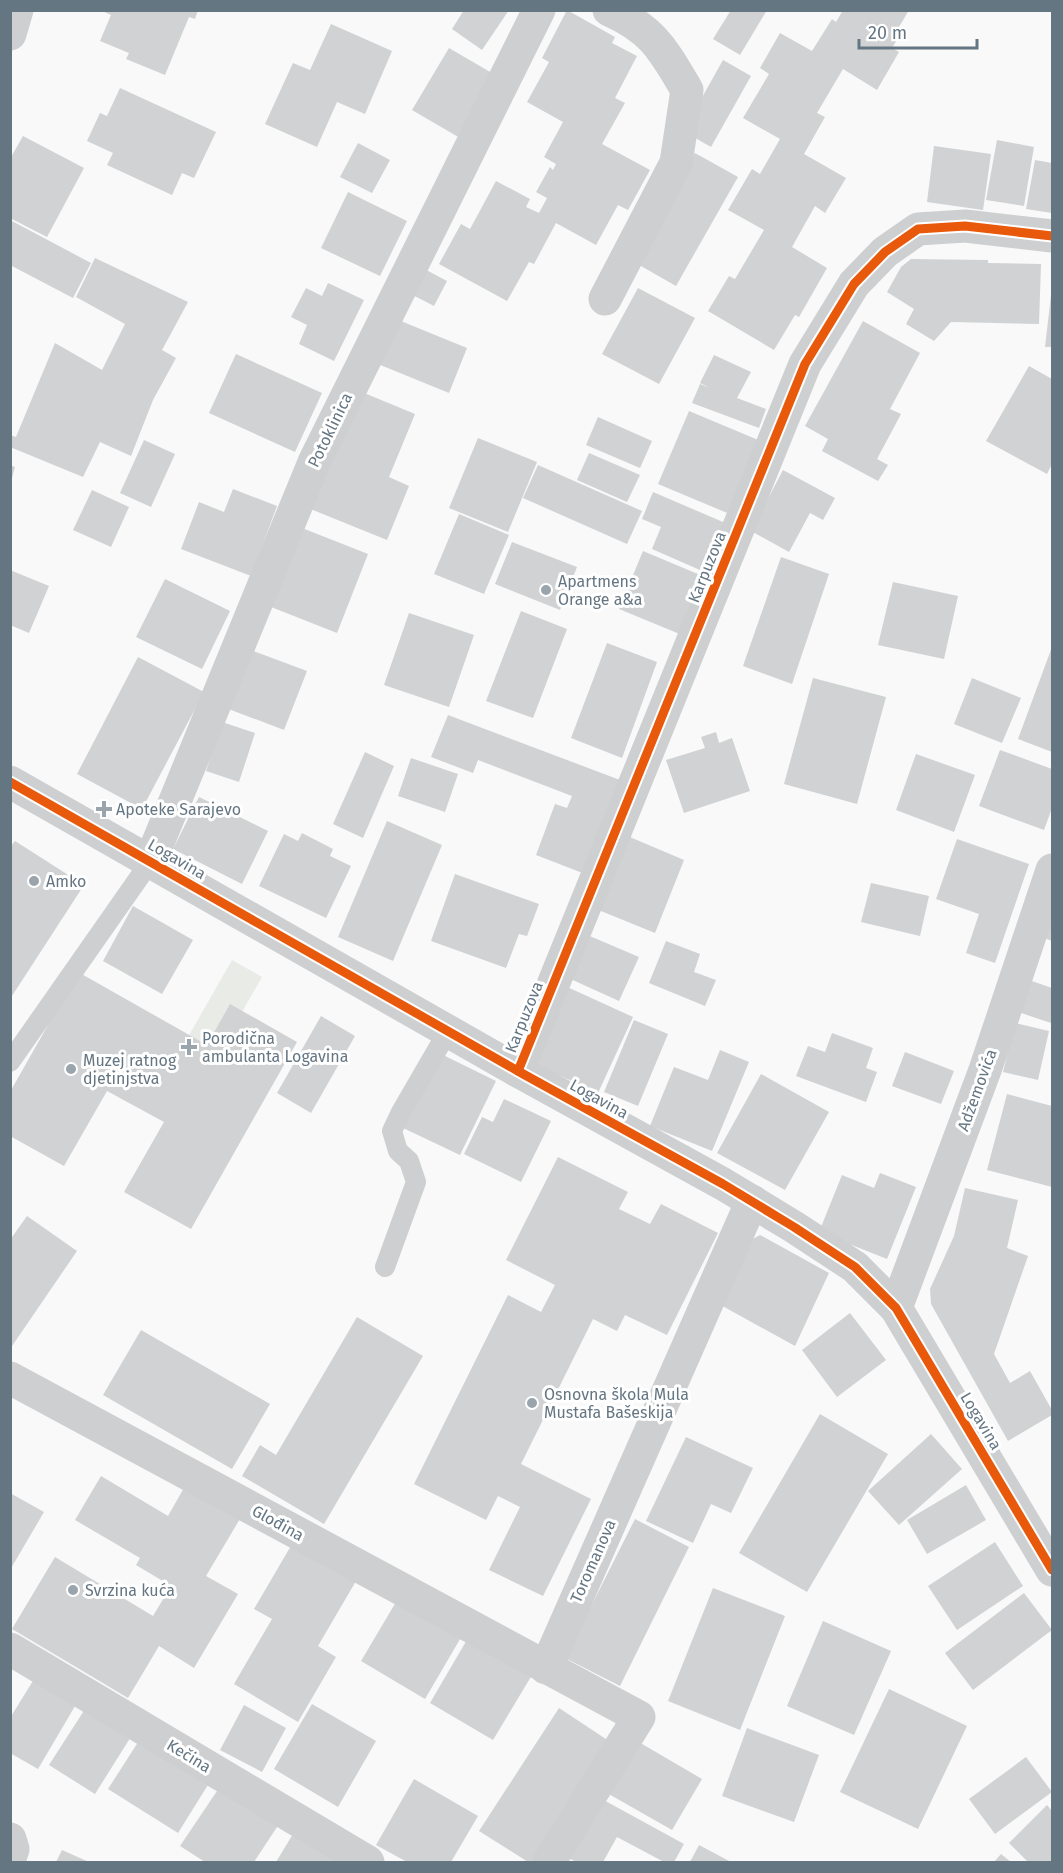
<svg xmlns="http://www.w3.org/2000/svg" width="1063" height="1873" font-family="'Fira Sans',sans-serif">
	<style>
		.green { fill: #e8ebe6 }
		.building { fill: #d0d2d3 }
		.lines { fill: none; stroke-linecap: round; stroke-linejoin: round }
		.service { stroke: #cecfd0; stroke-width: 20 }
		.minor { stroke: #cecfd0; stroke-width: 33 }
		.tertiary { stroke: #cecfd0; stroke-width: 33 }
		.cycleway-casing { stroke: #fff; stroke-width: 13 }
		.cycleway { stroke: #e8590c; stroke-width: 9 }
		.poi-dot { fill: #99a4ac; stroke: #fff; stroke-width: 2 }
		.labels { text-anchor: middle; dominant-baseline: central; stroke-width: 6; stroke-linejoin: round; paint-order: stroke }
		.street-label { font-size: 16px; fill: #657683; stroke: #fff }
		.poi-label { font-size: 16px; fill: #657683; stroke: #fff; text-anchor: start }
	</style>
	<rect width="100%" height="100%" fill="#f9f9f9"/>
	<path class="green" d="M 232,960 L 262,977 L 218,1054 L 188,1037 Z"/>
	<g class="building">
		<path d="M 100,10 L 198,10 L 195,19 L 189,17 L 165,75 L 126,59 L 129,53 L 100,41 L 111,15 Z"/>
		<path d="M 464,10 L 509,10 L 482,50 L 452,29 Z"/>
		<path d="M 567,10 L 615,37 L 612,43 L 637,56 L 615,98 L 625,103 L 602,144 L 650,170 L 628,210 L 618,205 L 596,245 L 556,223 L 534,264 L 529,262 L 507,301 L 439,264 L 461,224 L 470,229 L 496,181 L 530,199 L 526,207 L 539,213 L 547,198 L 536,192 L 550,167 L 553,170 L 556,164 L 544,157 L 563,122 L 527,102 L 549,62 L 542,58 Z"/>
		<path d="M 731,10 L 767,10 L 740,55 L 713,39 Z"/>
		<path d="M 843,10 L 909,10 L 896,32 L 900,35 L 892,48 L 899,52 L 877,90 L 843,69 L 817,113 L 825,117 L 804,154 L 846,178 L 825,213 L 815,206 L 792,247 L 827,268 L 799,317 L 795,315 L 774,350 L 708,311 L 729,276 L 735,279 L 764,230 L 728,210 L 752,169 L 760,174 L 780,139 L 743,118 L 769,74 L 760,68 L 780,33 L 812,51 L 832,19 L 836,22 Z"/>
		<path d="M 331,24 L 392,51 L 365,114 L 337,102 L 317,147 L 265,124 L 293,63 L 310,70 Z"/>
		<path d="M 449,48 L 497,76 L 460,138 L 412,110 Z"/>
		<path d="M 723,60 L 751,76 L 711,147 L 683,131 Z"/>
		<path d="M 120,88 L 216,132 L 194,178 L 182,173 L 172,195 L 107,165 L 113,153 L 87,141 L 100,113 L 107,116 Z"/>
		<path d="M 23,136 L 84,168 L 47,237 L 10,218 L 10,159 Z"/>
		<path d="M 997,140 L 1034,147 L 1024,206 L 986,200 Z"/>
		<path d="M 358,143 L 390,160 L 372,193 L 340,177 Z"/>
		<path d="M 934,146 L 991,154 L 983,210 L 927,202 Z"/>
		<path d="M 695,153 L 738,177 L 676,286 L 634,262 Z"/>
		<path d="M 1035,160 L 1052,163 L 1052,213 L 1026,209 Z"/>
		<path d="M 348,192 L 407,221 L 380,276 L 321,248 Z"/>
		<path d="M 10,220 L 91,263 L 73,298 L 10,265 Z"/>
		<path d="M 95,258 L 188,302 L 162,350 L 176,358 L 153,400 L 131,456 L 100,442 L 83,477 L 10,447 L 10,435 L 16,437 L 55,343 L 102,370 L 125,324 L 76,297 Z"/>
		<path d="M 911,259 L 988,260 L 988,263 L 1041,264 L 1039,324 L 951,322 L 934,341 L 906,324 L 914,309 L 887,292 L 901,267 Z"/>
		<path d="M 415,264 L 447,281 L 434,306 L 401,289 Z"/>
		<path d="M 328,283 L 364,300 L 334,361 L 299,344 L 307,325 L 291,317 L 306,288 L 322,296 Z"/>
		<path d="M 638,288 L 695,318 L 659,384 L 602,354 Z"/>
		<path d="M 1051,295 L 1052,295 L 1052,347 L 1045,347 Z"/>
		<path d="M 391,317 L 467,348 L 449,393 L 373,362 Z"/>
		<path d="M 863,321 L 920,353 L 890,409 L 901,414 L 877,459 L 888,465 L 878,481 L 822,451 L 828,439 L 805,426 Z"/>
		<path d="M 236,354 L 322,393 L 295,452 L 209,413 Z"/>
		<path d="M 714,355 L 751,372 L 737,398 L 766,409 L 759,428 L 692,403 L 700,384 L 710,388 L 700,383 Z"/>
		<path d="M 1029,366 L 1052,379 L 1052,464 L 1047,474 L 986,441 Z"/>
		<path d="M 357,390 L 415,414 L 389,477 L 409,486 L 387,540 L 308,508 Z"/>
		<path d="M 689,411 L 763,442 L 732,515 L 658,484 Z"/>
		<path d="M 598,417 L 652,441 L 640,468 L 586,445 Z"/>
		<path d="M 478,438 L 537,462 L 508,532 L 449,508 Z"/>
		<path d="M 144,440 L 175,454 L 151,507 L 120,493 Z"/>
		<path d="M 589,453 L 640,475 L 627,502 L 577,480 Z"/>
		<path d="M 10,465 L 15,467 L 11,482 L 10,482 Z"/>
		<path d="M 538,465 L 642,511 L 627,544 L 523,498 Z"/>
		<path d="M 783,470 L 835,498 L 823,520 L 810,513 L 789,552 L 751,531 Z"/>
		<path d="M 233,489 L 277,506 L 251,576 L 181,549 L 199,502 L 224,512 Z"/>
		<path d="M 92,490 L 129,507 L 111,547 L 73,530 Z"/>
		<path d="M 653,492 L 730,525 L 709,574 L 652,549 L 661,527 L 642,519 Z"/>
		<path d="M 459,514 L 509,535 L 484,594 L 434,574 Z"/>
		<path d="M 297,526 L 368,554 L 337,633 L 266,605 Z"/>
		<path d="M 512,542 L 577,567 L 560,610 L 495,584 Z"/>
		<path d="M 643,551 L 705,577 L 682,635 L 619,609 Z"/>
		<path d="M 781,557 L 829,574 L 792,684 L 743,666 Z"/>
		<path d="M 10,570 L 49,586 L 29,633 L 10,625 Z"/>
		<path d="M 165,579 L 230,611 L 202,669 L 136,637 Z"/>
		<path d="M 893,582 L 958,596 L 944,659 L 878,645 Z"/>
		<path d="M 521,611 L 567,629 L 533,718 L 486,701 Z"/>
		<path d="M 409,613 L 474,635 L 449,707 L 384,685 Z"/>
		<path d="M 607,643 L 657,662 L 622,758 L 571,738 Z"/>
		<path d="M 1052,647 L 1052,752 L 1018,739 Z"/>
		<path d="M 248,649 L 307,671 L 284,730 L 226,708 Z"/>
		<path d="M 138,657 L 204,692 L 142,809 L 77,774 Z"/>
		<path d="M 813,678 L 886,697 L 857,804 L 784,784 Z"/>
		<path d="M 972,678 L 1021,698 L 1002,743 L 954,724 Z"/>
		<path d="M 448,715 L 620,780 L 585,874 L 536,855 L 555,804 L 567,808 L 572,796 L 478,760 L 473,773 L 431,757 Z"/>
		<path d="M 222,722 L 255,733 L 239,782 L 206,771 Z"/>
		<path d="M 716,732 L 719,743 L 732,738 L 750,791 L 684,813 L 666,760 L 705,748 L 701,737 Z"/>
		<path d="M 1000,750 L 1052,769 L 1052,808 L 1044,830 L 979,806 Z"/>
		<path d="M 365,752 L 394,766 L 363,838 L 333,824 Z"/>
		<path d="M 916,754 L 975,775 L 954,832 L 896,810 Z"/>
		<path d="M 411,758 L 458,774 L 445,812 L 398,796 Z"/>
		<path d="M 199,797 L 268,831 L 242,884 L 173,849 Z"/>
		<path d="M 387,821 L 442,845 L 393,961 L 338,937 Z"/>
		<path d="M 302,833 L 333,849 L 330,856 L 351,866 L 326,918 L 259,886 L 284,834 L 298,841 Z"/>
		<path d="M 625,835 L 684,860 L 655,933 L 596,909 Z"/>
		<path d="M 957,839 L 1029,864 L 995,963 L 966,953 L 979,914 L 936,899 Z"/>
		<path d="M 15,841 L 84,885 L 10,999 L 10,847 Z"/>
		<path d="M 455,874 L 539,904 L 527,936 L 519,934 L 506,968 L 431,941 Z"/>
		<path d="M 871,883 L 929,896 L 920,936 L 861,922 Z"/>
		<path d="M 133,906 L 193,940 L 162,994 L 103,961 Z"/>
		<path d="M 1052,916 L 1052,941 L 1034,934 Z"/>
		<path d="M 585,934 L 639,957 L 619,1001 L 566,977 Z"/>
		<path d="M 666,941 L 700,954 L 694,972 L 716,980 L 705,1006 L 649,983 Z"/>
		<path d="M 78,972 L 207,1045 L 230,1004 L 297,1042 L 191,1229 L 124,1192 L 164,1122 L 107,1091 L 64,1166 L 10,1136 L 10,1092 Z"/>
		<path d="M 1026,979 L 1052,988 L 1051,1023 L 1015,1011 Z"/>
		<path d="M 565,986 L 633,1017 L 598,1093 L 530,1062 Z"/>
		<path d="M 321,1016 L 355,1036 L 311,1113 L 277,1093 Z"/>
		<path d="M 634,1020 L 668,1034 L 638,1106 L 604,1092 Z"/>
		<path d="M 1015,1023 L 1049,1031 L 1038,1080 L 1003,1072 Z"/>
		<path d="M 832,1033 L 873,1048 L 866,1068 L 877,1072 L 866,1102 L 796,1076 L 808,1046 L 825,1052 Z"/>
		<path d="M 720,1050 L 749,1062 L 712,1151 L 650,1126 L 674,1067 L 708,1080 Z"/>
		<path d="M 905,1052 L 954,1071 L 941,1104 L 892,1086 Z"/>
		<path d="M 439,1053 L 496,1081 L 460,1155 L 403,1128 Z"/>
		<path d="M 761,1074 L 829,1112 L 785,1190 L 717,1153 Z"/>
		<path d="M 1007,1094 L 1052,1106 L 1052,1187 L 987,1170 Z"/>
		<path d="M 504,1099 L 551,1121 L 521,1182 L 464,1154 L 482,1117 L 493,1122 Z"/>
		<path d="M 558,1157 L 628,1192 L 619,1209 L 650,1224 L 661,1204 L 718,1233 L 667,1335 L 625,1315 L 617,1331 L 593,1319 L 521,1464 L 591,1499 L 543,1596 L 489,1570 L 520,1507 L 498,1496 L 486,1520 L 414,1484 L 508,1295 L 541,1312 L 555,1285 L 506,1260 Z"/>
		<path d="M 880,1173 L 916,1187 L 887,1259 L 819,1232 L 842,1175 L 874,1188 Z"/>
		<path d="M 965,1188 L 1018,1200 L 1007,1248 L 1028,1256 L 994,1354 L 1010,1383 L 1030,1371 L 1052,1410 L 1052,1415 L 1008,1441 L 931,1304 L 930,1289 L 954,1236 Z"/>
		<path d="M 27,1216 L 77,1251 L 10,1349 L 10,1240 Z"/>
		<path d="M 760,1235 L 829,1273 L 795,1346 L 717,1303 L 745,1243 Z"/>
		<path d="M 850,1313 L 886,1360 L 837,1397 L 802,1350 Z"/>
		<path d="M 357,1317 L 423,1356 L 324,1524 L 242,1476 L 260,1445 L 276,1455 Z"/>
		<path d="M 141,1330 L 270,1404 L 232,1469 L 103,1395 Z"/>
		<path d="M 820,1414 L 888,1454 L 807,1592 L 739,1553 Z"/>
		<path d="M 931,1434 L 962,1469 L 899,1525 L 868,1491 Z"/>
		<path d="M 686,1437 L 753,1468 L 731,1513 L 711,1504 L 693,1543 L 646,1521 Z"/>
		<path d="M 101,1476 L 168,1516 L 189,1479 L 244,1512 L 206,1576 L 238,1594 L 194,1668 L 159,1646 L 128,1698 L 12,1629 L 55,1557 L 153,1616 L 171,1586 L 136,1565 L 140,1558 L 75,1520 Z"/>
		<path d="M 966,1485 L 986,1520 L 927,1554 L 907,1520 Z"/>
		<path d="M 10,1493 L 44,1512 L 10,1570 Z"/>
		<path d="M 635,1519 L 689,1547 L 620,1686 L 565,1658 Z"/>
		<path d="M 995,1542 L 1023,1586 L 957,1630 L 928,1586 Z"/>
		<path d="M 292,1544 L 356,1581 L 318,1646 L 336,1657 L 298,1722 L 234,1684 L 272,1619 L 254,1609 Z"/>
		<path d="M 713,1588 L 785,1616 L 740,1730 L 668,1701 Z"/>
		<path d="M 1024,1593 L 1052,1630 L 973,1690 L 945,1653 Z"/>
		<path d="M 399,1597 L 463,1634 L 425,1699 L 361,1661 Z"/>
		<path d="M 823,1621 L 891,1651 L 854,1735 L 787,1706 Z"/>
		<path d="M 468,1638 L 532,1675 L 493,1740 L 430,1703 Z"/>
		<path d="M 36,1676 L 78,1701 L 38,1769 L 10,1753 L 10,1718 Z"/>
		<path d="M 889,1689 L 967,1726 L 918,1829 L 840,1792 Z"/>
		<path d="M 312,1704 L 376,1741 L 338,1807 L 274,1769 Z"/>
		<path d="M 244,1705 L 286,1728 L 262,1772 L 220,1750 Z"/>
		<path d="M 87,1706 L 132,1735 L 95,1794 L 49,1765 Z"/>
		<path d="M 559,1708 L 615,1745 L 537,1862 L 528,1862 L 479,1831 Z"/>
		<path d="M 747,1728 L 819,1755 L 794,1822 L 722,1796 Z"/>
		<path d="M 142,1736 L 211,1780 L 178,1833 L 108,1789 Z"/>
		<path d="M 637,1741 L 702,1779 L 672,1830 L 607,1793 Z"/>
		<path d="M 1026,1757 L 1052,1792 L 995,1834 L 969,1799 Z"/>
		<path d="M 414,1779 L 478,1816 L 451,1862 L 407,1862 L 376,1845 Z"/>
		<path d="M 221,1785 L 279,1824 L 254,1862 L 205,1862 L 180,1846 Z"/>
		<path d="M 600,1798 L 684,1844 L 674,1862 L 664,1862 L 617,1837 L 603,1862 L 577,1862 L 568,1858 Z"/>
		<path d="M 1047,1805 L 1052,1811 L 1052,1862 L 1028,1862 L 1009,1843 Z"/>
		<path d="M 293,1834 L 340,1862 L 276,1862 Z"/>
		<path d="M 699,1845 L 731,1862 L 690,1862 Z"/>
		<path d="M 62,1850 L 89,1862 L 56,1862 Z"/>
		<path d="M 1001,1854 L 1011,1862 L 994,1862 Z"/>
	</g>
	<g class="lines">
		<g class="service">
			<path d="M 10,1062 L 150,862"/>
			<path d="M 385,1267 L 416,1182 L 409,1161 L 398,1151 L 392,1131 L 401,1112 L 448,1031"/>
		</g>
		<g class="minor">
			<path d="M 10,34 L 17,10"/>
			<path d="M 605,299 L 676,163 L 687,90 C 663,50 654,30 609,10"/>
			<path d="M 150,862 L 315,460 L 539,10"/>
			<path d="M 518,1071 L 805,364 L 854,284 L 885,252 L 918,229 L 965,226 L 1052,236"/>
			<path d="M 896,1308 L 985,1070 L 1052,870"/>
			<path d="M 10,1378 L 639,1717 L 549,1862"/>
			<path d="M 10,1649 L 368,1862"/>
			<path d="M 546,1668 L 752,1201"/>
			<path d="M 10,1839 L 13,1849 L 10,1858"/>
		</g>
		<path class="tertiary" d="M 10,782 L 525,1075 L 723,1184 L 794,1227 L 855,1267 L 896,1308 L 1052,1570"/>
		<defs>
			<g id="cycleway">
				<path d="M 10,782 L 525,1075 L 723,1184 L 794,1227 L 855,1267 L 896,1308 L 1052,1570"/>
				<path d="M 518,1071 L 805,364 L 854,284 L 885,252 L 918,229 L 965,226 L 1052,236"/>
			</g>
		</defs>
		<use href="#cycleway" class="cycleway-casing"/>
		<use href="#cycleway" class="cycleway"/>
	</g>
	<g class="poi-dot">
		<circle cx="546" cy="590" r="6"/>
		<path d="M101 800h6v6h6v6h-6v6h-6v-6h-6v-6h6z"/>
		<circle cx="34" cy="881" r="6"/>
		<path d="M186 1038h6v6h6v6h-6v6h-6v-6h-6v-6h6z"/>
		<circle cx="71" cy="1069" r="6"/>
		<circle cx="532" cy="1403" r="6"/>
		<circle cx="73" cy="1590" r="6"/>
	</g>
	<g class="labels">
		<g class="street-label">
			<text transform="translate(330 430) rotate(-64)">Potoklinica</text>
			<text transform="translate(707 567) rotate(-68)">Karpuzova</text>
			<text transform="translate(177 859) rotate(30)">Logavina</text>
			<text transform="translate(524 1017) rotate(-68)">Karpuzova</text>
			<text transform="translate(977 1090) rotate(-70)">Adžemovića</text>
			<text transform="translate(599 1099) rotate(29)">Logavina</text>
			<text transform="translate(981 1421) rotate(59)">Logavina</text>
			<text transform="translate(278 1523) rotate(29)">Glođina</text>
			<text transform="translate(593 1561) rotate(-66)">Toromanova</text>
			<text transform="translate(189 1756) rotate(31)">Kečina</text>
		</g>
		<g class="poi-label">
			<text x="558" y="581">Apartmens<tspan x="558" dy="18">Orange a&amp;a</tspan></text>
			<text x="116" y="809">Apoteke Sarajevo</text>
			<text x="46" y="881">Amko</text>
			<text x="202" y="1038">Porodična<tspan x="202" dy="18">ambulanta Logavina</tspan></text>
			<text x="83" y="1060">Muzej ratnog<tspan x="83" dy="18">djetinjstva</tspan></text>
			<text x="544" y="1394">Osnovna škola Mula<tspan x="544" dy="18">Mustafa Bašeskija</tspan></text>
			<text x="85" y="1590">Svrzina kuća</text>
		</g>
	</g>
	<rect width="1063" height="1873" fill="none" stroke="#657683" stroke-width="24"/>
	<path d="M859 39v9h118v-9" fill="none" stroke="#657683" stroke-width="3"/>
	<text x="868" y="39" font-size="18" fill="#657683" stroke="#ffffff" stroke-width="4.5" paint-order="stroke">20 m</text>
</svg>
